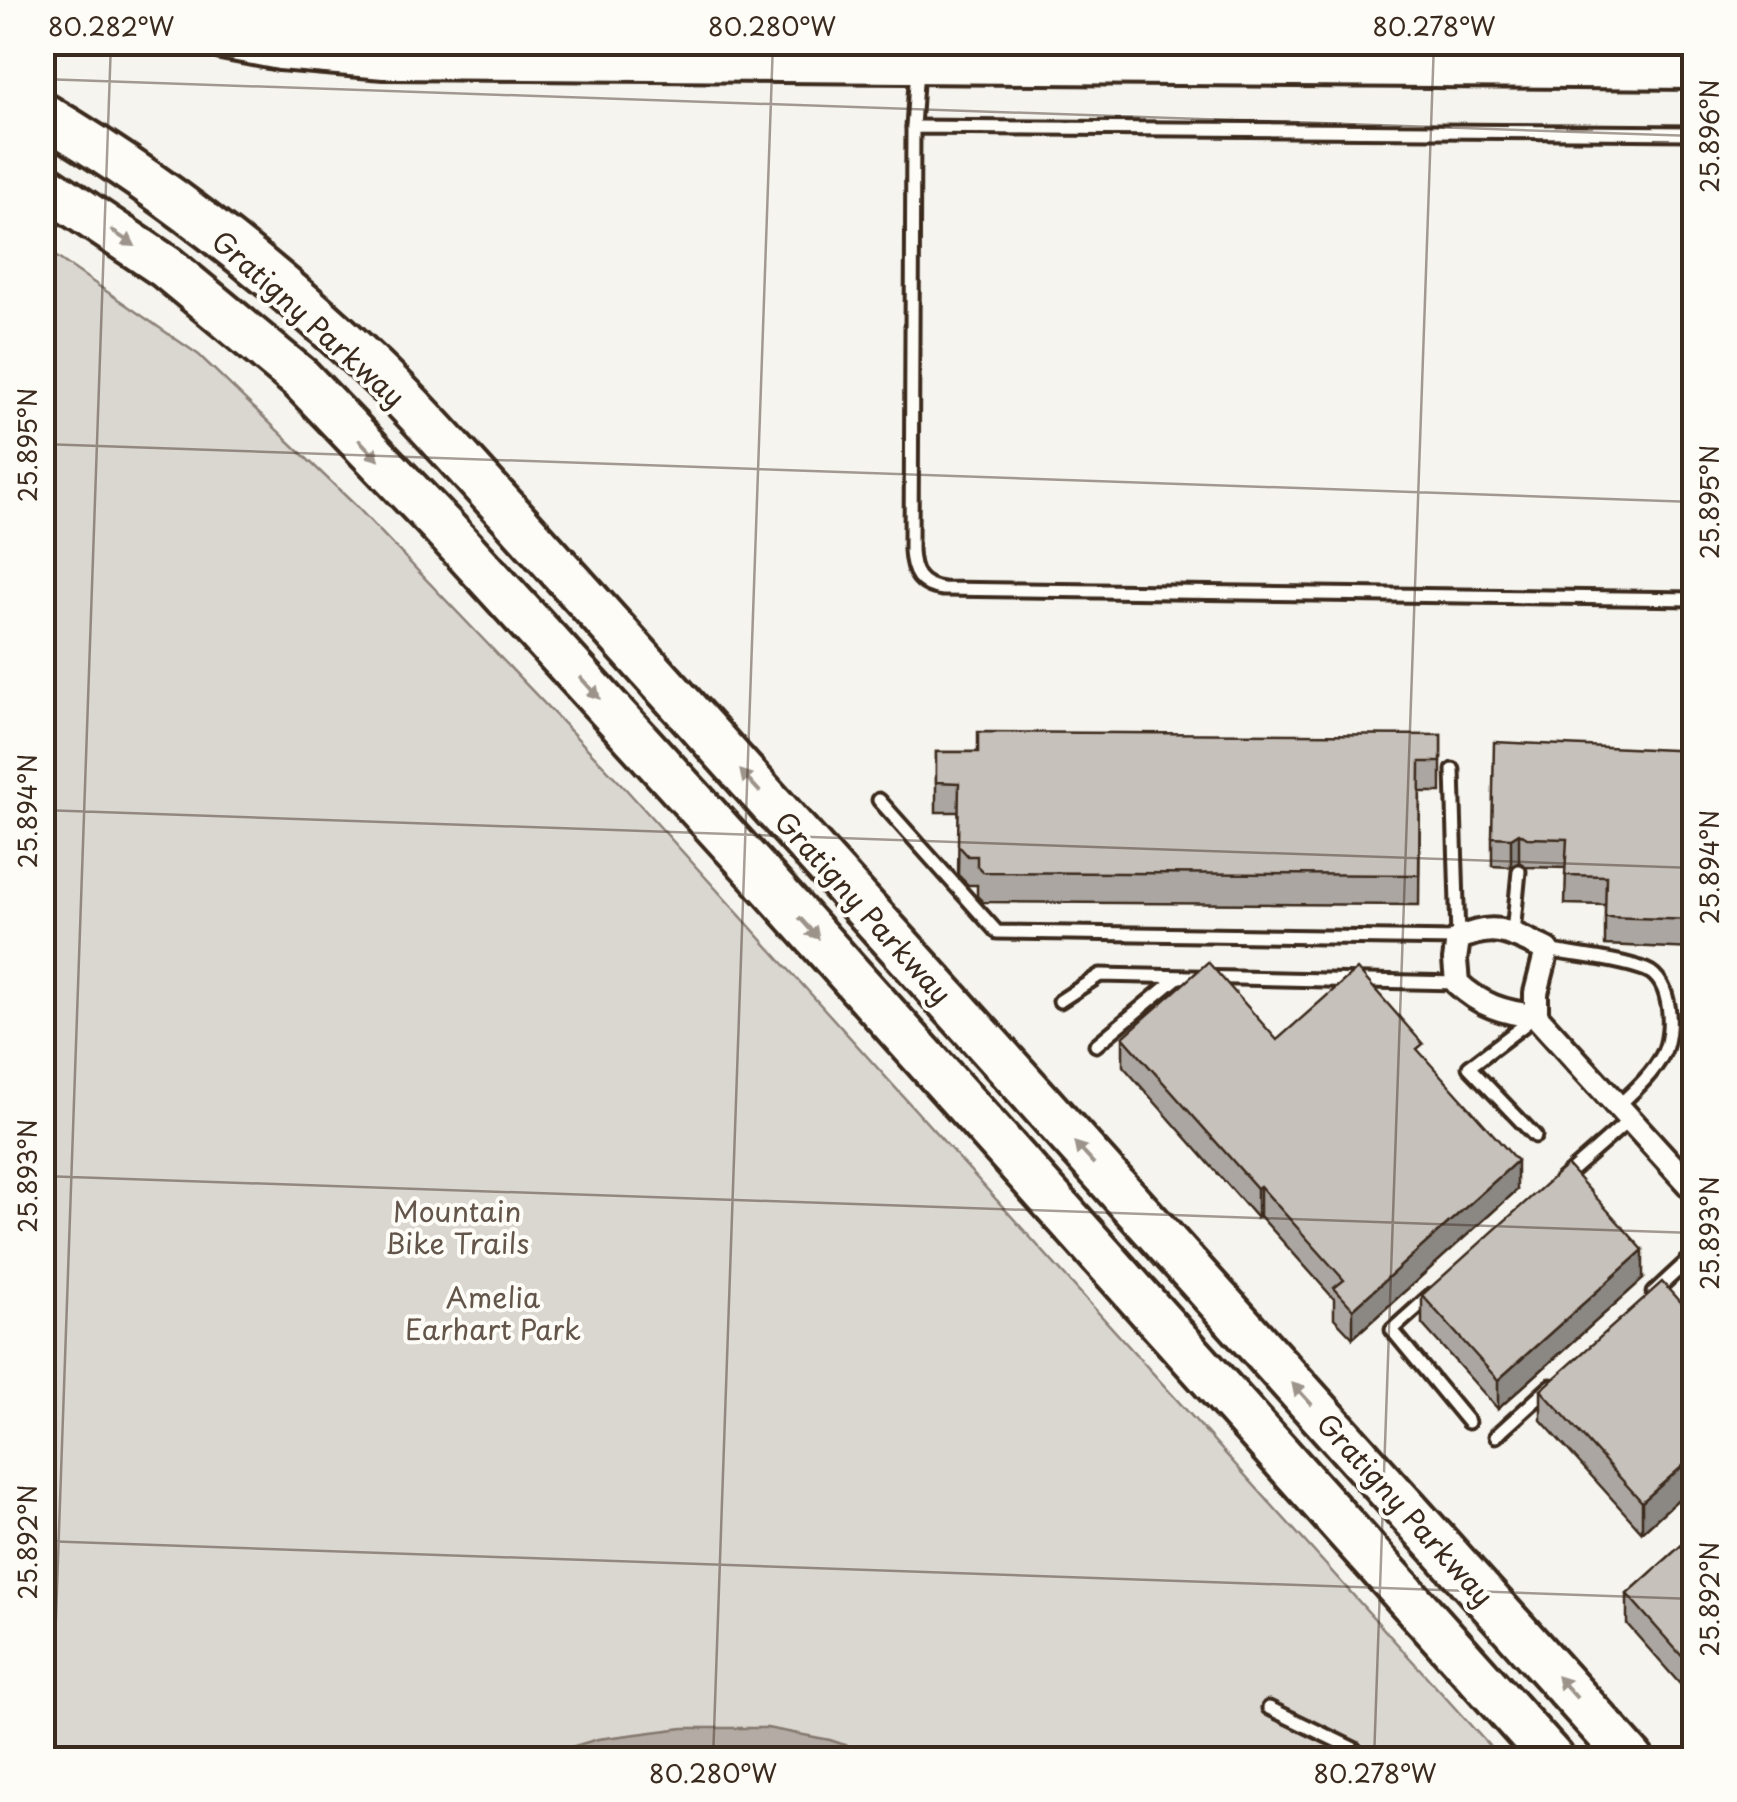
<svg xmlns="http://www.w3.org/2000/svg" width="1737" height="1802" font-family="'Playpen Sans',sans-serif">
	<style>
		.green { fill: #dad6d0; stroke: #8a8077; stroke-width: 2.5 }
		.water { fill: #b4aca4; stroke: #84786e; stroke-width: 2.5 }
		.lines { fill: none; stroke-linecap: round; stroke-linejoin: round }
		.lane-casing { stroke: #3b2a1e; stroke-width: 19 }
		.street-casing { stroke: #3b2a1e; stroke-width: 30 }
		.secondary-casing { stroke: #3b2a1e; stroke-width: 40 }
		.highway-casing { stroke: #3b2a1e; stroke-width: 50 }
		.lane { stroke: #fdfcf7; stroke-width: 11 }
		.street { stroke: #fdfcf7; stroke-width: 22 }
		.secondary { stroke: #fdfcf7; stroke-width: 32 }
		.highway { stroke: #fdfcf7; stroke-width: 42 }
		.wall { fill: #aba6a1; stroke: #3b2a1e; stroke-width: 2.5 }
		.shaded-wall { fill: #8b8783; stroke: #3b2a1e; stroke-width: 2.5 }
		.building { fill: #c7c1bb; stroke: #3b2a1e; stroke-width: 2.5 }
		.oneway { fill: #9c938a }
		.ticks { fill: none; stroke: #3b2a1e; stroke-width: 2.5; stroke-opacity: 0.45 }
		.labels { text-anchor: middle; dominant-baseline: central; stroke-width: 8; stroke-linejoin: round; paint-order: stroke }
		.street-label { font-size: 28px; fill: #3b2a1e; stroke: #fdfcf7 }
		.park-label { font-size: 28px; fill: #63554a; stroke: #fdfcf7 }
		.neatline { fill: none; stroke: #3b2a1e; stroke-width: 4 }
		.ticks-label { font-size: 25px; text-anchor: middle; fill: #3b2a1e }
	</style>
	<rect width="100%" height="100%" fill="#f5f4ee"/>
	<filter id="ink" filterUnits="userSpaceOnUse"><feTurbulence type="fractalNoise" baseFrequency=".01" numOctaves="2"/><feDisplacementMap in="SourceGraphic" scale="20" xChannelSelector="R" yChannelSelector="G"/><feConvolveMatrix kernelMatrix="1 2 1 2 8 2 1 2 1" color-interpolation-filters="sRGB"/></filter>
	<g filter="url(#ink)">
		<path class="green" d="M 42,247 L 199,355 L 354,504 L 624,787 L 1501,1759 L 43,1759 Z"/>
		<path class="water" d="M 683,1728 L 767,1728 L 830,1740 L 887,1759 L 531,1759 L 598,1739 Z"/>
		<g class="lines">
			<defs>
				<g id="lane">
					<path d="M 913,127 L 917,68"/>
					<path d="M 1694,133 L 913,127 L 911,550 C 912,572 919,586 943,589 L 1694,599"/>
					<path d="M 879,800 L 997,932 L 1458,939 L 1453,770"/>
					<path d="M 1513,933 L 1519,871"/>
					<path d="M 1547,950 C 1577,956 1618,959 1646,970 C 1672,980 1674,1032 1663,1054 C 1653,1074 1634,1091 1618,1106"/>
					<path d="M 1060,1001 L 1100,975 L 1457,983"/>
					<path d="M 1532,1019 L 1469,1067 L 1535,1136"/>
					<path d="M 1096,1045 L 1177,978"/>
					<path d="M 1561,1180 L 1629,1120"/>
					<path d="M 1653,1293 L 1694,1255"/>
					<path d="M 1431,1295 L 1392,1330 L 1468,1422"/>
					<path d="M 1496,1436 L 1551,1386"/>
					<path d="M 1269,1708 L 1354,1749 L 1363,1760"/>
				</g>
				<path id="street" d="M 1536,1016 L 1536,993 L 1547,950 C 1512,934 1497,921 1458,939 L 1455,960 L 1457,983 C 1480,1005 1504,1013 1536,1016 L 1694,1190"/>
				<path id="secondary" d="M 222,42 L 280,53 L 384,62 L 1694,72"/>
				<g id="highway">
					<path d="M 42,114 C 162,185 273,273 374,369 C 421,414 464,465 509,513 L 1632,1760"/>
					<path d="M 42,184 L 166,267 L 301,379 L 441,525 L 766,881 L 1553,1760"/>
				</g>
			</defs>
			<use href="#lane" class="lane-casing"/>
			<use href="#street" class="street-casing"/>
			<use href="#secondary" class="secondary-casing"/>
			<use href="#highway" class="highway-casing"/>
			<use href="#lane" class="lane"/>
			<use href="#street" class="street"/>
			<use href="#secondary" class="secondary"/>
			<use href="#highway" class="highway"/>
		</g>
		<g class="wall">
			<path d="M 1441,735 L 1441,792 L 1420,792 L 1419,905 L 983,902 L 977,896 L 977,885 L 968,885 L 958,875 L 959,812 L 936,812 L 936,752 L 978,752 Z"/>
			<path d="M 1694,751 L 1694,949 L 1605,945 L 1605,905 L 1565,904 L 1566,868 L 1527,867 L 1519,862 L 1511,867 L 1492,866 L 1492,837 Z"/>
			<path d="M 1123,1037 L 1277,1040 L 1423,1056 L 1517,1190 L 1353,1338 L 1334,1318 L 1334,1299 L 1260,1216 L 1257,1218 L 1123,1066 Z"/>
			<path d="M 1643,1279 L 1498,1409 L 1422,1324 L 1422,1295 Z"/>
			<path d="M 1694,1318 L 1694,1485 L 1642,1532 L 1541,1420 L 1541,1390 Z"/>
			<path d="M 1694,1534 L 1694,1700 L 1627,1624 L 1627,1594 Z"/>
		</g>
		<g class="shaded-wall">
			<path d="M 1519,833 L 1519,862 L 1511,867 L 1511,838 Z"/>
			<path d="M 1517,1161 L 1517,1190 L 1353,1338 L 1353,1309 Z"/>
			<path d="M 1260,1186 L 1260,1216 L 1257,1218 L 1257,1188 Z"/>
			<path d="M 1643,1250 L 1643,1279 L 1498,1409 L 1498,1380 Z"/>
			<path d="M 1694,1456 L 1694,1485 L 1642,1532 L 1642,1502 Z"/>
		</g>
		<g class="building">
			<path d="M 978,732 L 1441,735 L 1441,762 L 1420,762 L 1419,875 L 983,872 L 977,866 L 977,856 L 968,856 L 958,845 L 959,783 L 936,782 L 936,752 L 978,752 Z"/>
			<path d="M 1494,742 L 1694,751 L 1694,920 L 1605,917 L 1606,876 L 1565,875 L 1567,839 L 1527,838 L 1519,833 L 1511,838 L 1492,837 Z"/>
			<path d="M 1208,962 L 1277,1040 L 1357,969 L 1423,1044 L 1417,1049 L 1517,1161 L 1353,1309 L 1334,1288 L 1344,1280 L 1260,1186 L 1257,1188 L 1123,1037 Z"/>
			<path d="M 1567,1165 L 1643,1250 L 1498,1380 L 1422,1295 Z"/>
			<path d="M 1662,1282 L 1694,1318 L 1694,1456 L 1642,1502 L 1541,1390 Z"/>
			<path d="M 1694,1534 L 1694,1670 L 1627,1594 Z"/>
		</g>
		<defs><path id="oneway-solid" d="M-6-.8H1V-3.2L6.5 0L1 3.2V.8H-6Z" transform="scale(2.5)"/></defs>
		<g class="oneway">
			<use href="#oneway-solid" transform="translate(123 238) rotate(34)"/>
			<use href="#oneway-solid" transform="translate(369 450) rotate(46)"/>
			<use href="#oneway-solid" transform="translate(590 688) rotate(48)"/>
			<use href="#oneway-solid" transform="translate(750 781) rotate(-132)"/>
			<use href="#oneway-solid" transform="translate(809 928) rotate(48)"/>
			<use href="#oneway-solid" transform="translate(1084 1153) rotate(-132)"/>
			<use href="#oneway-solid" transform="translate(1302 1394) rotate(-132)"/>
			<use href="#oneway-solid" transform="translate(1567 1687) rotate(-132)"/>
		</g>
	</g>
	<path class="ticks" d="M 42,79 L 1694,136M 42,444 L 1694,502M 42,810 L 1694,868M 42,1176 L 1694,1233M 42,1541 L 1694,1599M 51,1760 L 111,42M 713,1760 L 773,42M 1374,1760 L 1434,42"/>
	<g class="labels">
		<g class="street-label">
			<text transform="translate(309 318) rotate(42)">Gratigny Parkway</text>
			<text transform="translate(864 907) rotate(48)">Gratigny Parkway</text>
			<text transform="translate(1406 1509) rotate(48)">Gratigny Parkway</text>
		</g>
		<g class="park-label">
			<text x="457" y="1210">Mountain<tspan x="457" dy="32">Bike Trails</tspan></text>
			<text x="493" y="1296">Amelia<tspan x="493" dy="32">Earhart Park</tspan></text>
		</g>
	</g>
	<rect width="1737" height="1802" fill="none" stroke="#fdfcf7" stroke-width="110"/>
	<rect x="55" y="55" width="1627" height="1692" class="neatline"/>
	<g class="ticks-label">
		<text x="111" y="36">80.282°W</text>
		<text x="772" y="36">80.280°W</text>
		<text x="1434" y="36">80.278°W</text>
		<text transform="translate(1710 136) rotate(-90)" y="9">25.896°N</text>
		<text transform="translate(28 445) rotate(-90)" y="9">25.895°N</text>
		<text transform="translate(1710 502) rotate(-90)" y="9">25.895°N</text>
		<text transform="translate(28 811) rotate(-90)" y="9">25.894°N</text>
		<text transform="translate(1710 867) rotate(-90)" y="9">25.894°N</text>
		<text transform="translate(28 1176) rotate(-90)" y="9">25.893°N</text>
		<text transform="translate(1710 1233) rotate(-90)" y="9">25.893°N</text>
		<text transform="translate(28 1542) rotate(-90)" y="9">25.892°N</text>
		<text transform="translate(1710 1599) rotate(-90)" y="9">25.892°N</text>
		<text x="713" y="1783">80.280°W</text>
		<text x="1375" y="1783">80.278°W</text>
	</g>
</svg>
